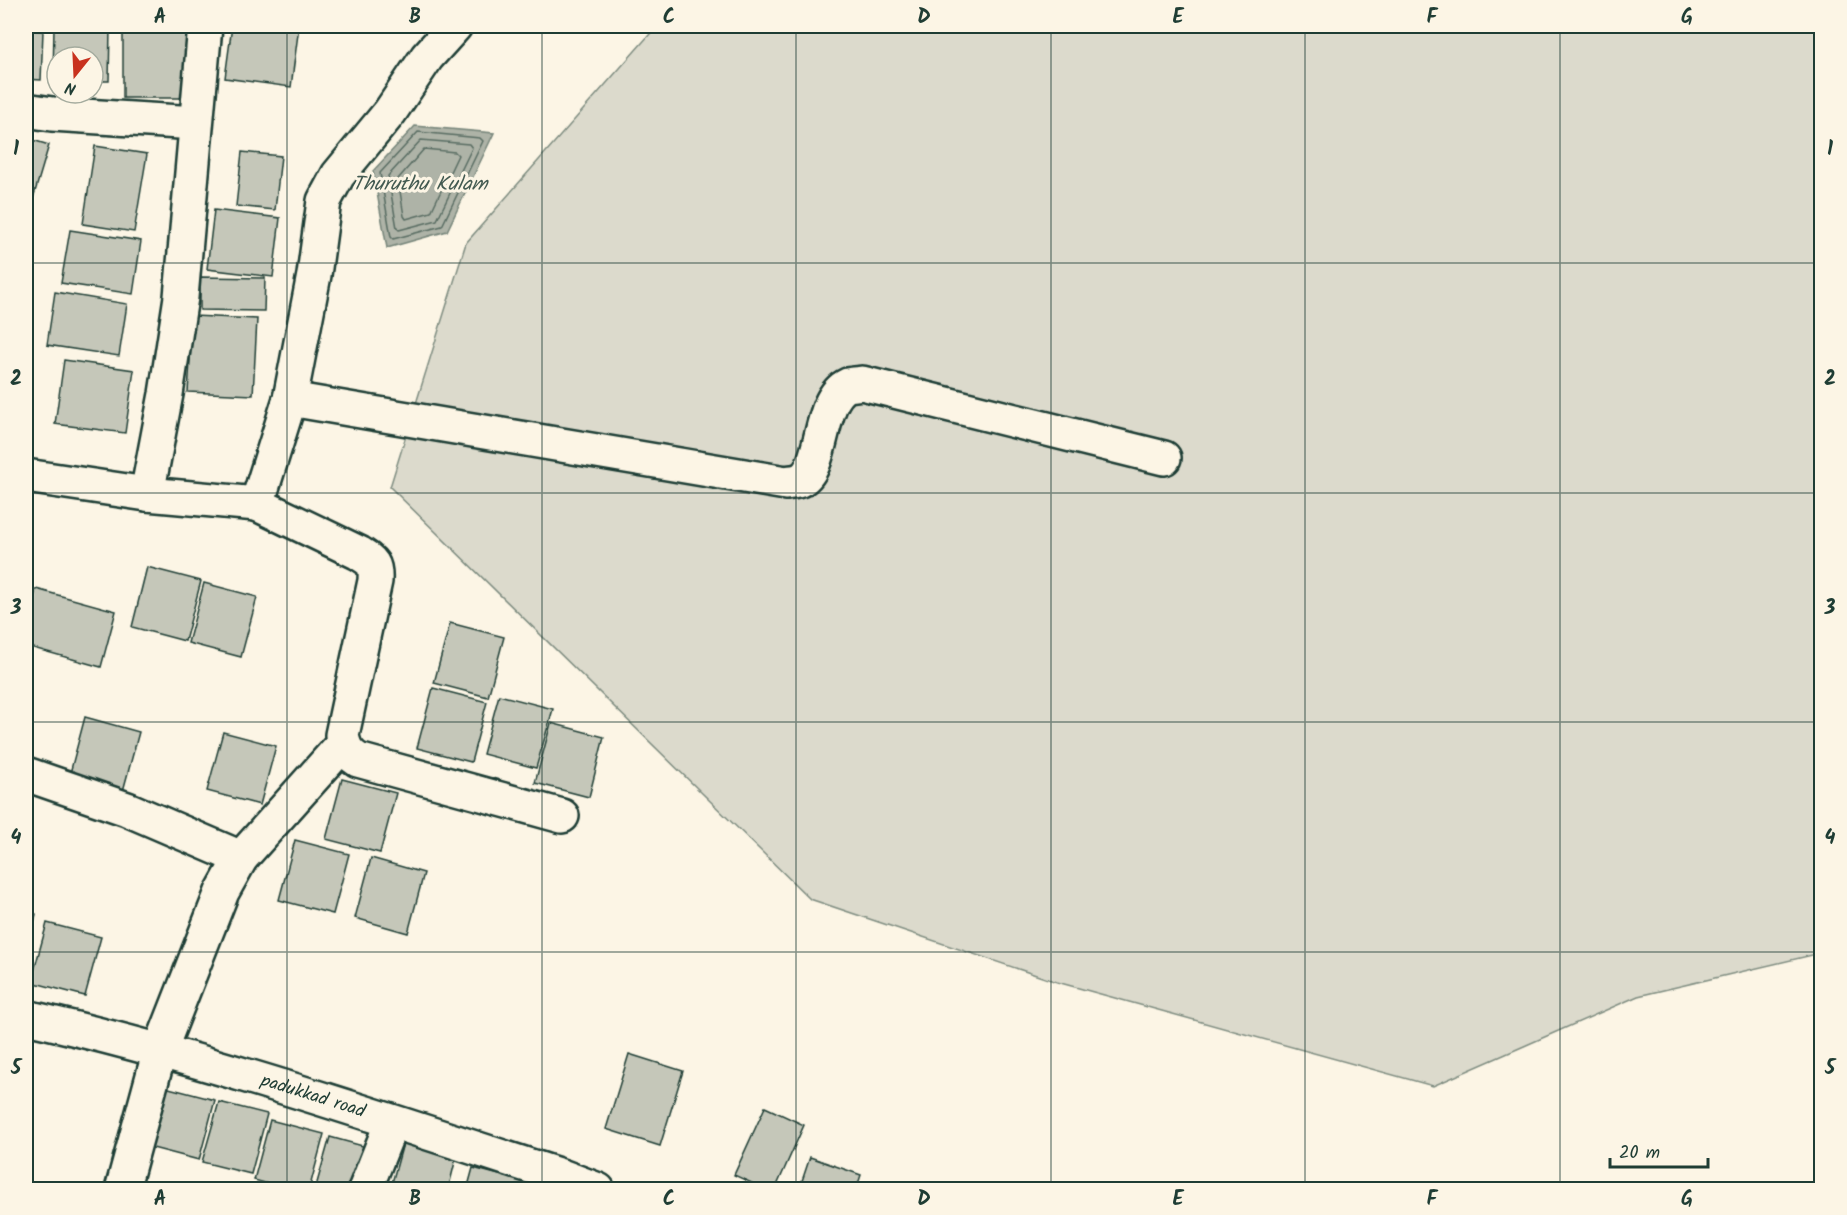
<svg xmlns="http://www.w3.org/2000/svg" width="1847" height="1215" font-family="Kalam,sans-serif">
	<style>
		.green { fill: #dcdacc; stroke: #7e8c80; stroke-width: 1.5 }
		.water { fill: #aeb3a7; stroke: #758479; stroke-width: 1.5 }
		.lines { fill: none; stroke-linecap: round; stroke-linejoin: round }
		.shore { stroke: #586c62; stroke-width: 1.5 }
		.building { fill: #c5c7b9; stroke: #1f3d34; stroke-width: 1.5 }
		.minor-casing { stroke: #1f3d34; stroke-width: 38 }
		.minor { stroke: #fcf5e5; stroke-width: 33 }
		.grid { fill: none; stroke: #1f3d34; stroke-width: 1.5; stroke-opacity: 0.55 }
		.labels { text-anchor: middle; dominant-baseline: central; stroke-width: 6; stroke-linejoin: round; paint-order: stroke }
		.street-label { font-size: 18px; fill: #1f3d34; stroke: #fcf5e5 }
		.water-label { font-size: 20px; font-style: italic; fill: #435a51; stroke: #fcf5e5 }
		.neatline { fill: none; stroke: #1f3d34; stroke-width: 2 }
		.grid-label { font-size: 20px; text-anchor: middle; font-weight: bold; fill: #1f3d34 }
	</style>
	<rect width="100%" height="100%" fill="#fcf5e5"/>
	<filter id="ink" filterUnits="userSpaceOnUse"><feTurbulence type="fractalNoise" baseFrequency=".0167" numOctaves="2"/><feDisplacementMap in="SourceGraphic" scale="12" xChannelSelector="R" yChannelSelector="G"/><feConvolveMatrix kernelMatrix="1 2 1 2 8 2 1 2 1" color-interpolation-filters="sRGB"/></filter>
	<g filter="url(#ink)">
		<path class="green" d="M 657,26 L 1821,26 L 1821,953 L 1638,996 L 1433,1086 L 1057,982 L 810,899 L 390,487 L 466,243 Z"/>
		<path class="water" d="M 415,126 L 494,133 L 447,231 L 387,248 L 373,171 Z"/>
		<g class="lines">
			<g class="shore">
				<path d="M 418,132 L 480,138 L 483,141 L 442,226 L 393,239 L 391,237 L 380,173 Z"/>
				<path d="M 421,140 L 469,144 L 472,148 L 437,220 L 399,230 L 397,228 L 388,176 Z"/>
				<path d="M 424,149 L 455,152 L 458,155 L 431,212 L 406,219 L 404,216 L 398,179 Z"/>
			</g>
		</g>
		<g class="building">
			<path d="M 123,26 L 188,26 L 189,98 L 123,98 Z"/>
			<path d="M 232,26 L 299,26 L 291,87 L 225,78 Z"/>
			<path d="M 54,27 L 110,28 L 109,81 L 93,81 L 93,57 L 57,57 L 57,79 L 53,79 Z"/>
			<path d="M 26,30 L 43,31 L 41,80 L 26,79 Z"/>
			<path d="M 26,138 L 49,145 L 26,222 Z"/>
			<path d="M 95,146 L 147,154 L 134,232 L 83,224 Z"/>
			<path d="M 242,152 L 281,156 L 275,210 L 236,206 Z"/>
			<path d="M 214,210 L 280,218 L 273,277 L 207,269 Z"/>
			<path d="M 70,230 L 141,241 L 133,294 L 61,283 Z"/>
			<path d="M 200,277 L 265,278 L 264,311 L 200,310 Z"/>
			<path d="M 55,292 L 127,304 L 119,356 L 47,345 Z"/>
			<path d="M 193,316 L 257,319 L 253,395 L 188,392 Z"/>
			<path d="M 64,360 L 134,370 L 125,433 L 55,424 Z"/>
			<path d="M 147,567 L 201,581 L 185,641 L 132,627 Z"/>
			<path d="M 204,583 L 257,597 L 241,657 L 188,643 Z"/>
			<path d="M 36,589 L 116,611 L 101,667 L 26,646 L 26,629 Z"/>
			<path d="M 450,623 L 504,637 L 488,697 L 434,683 Z"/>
			<path d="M 433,688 L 487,702 L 471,762 L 417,748 Z"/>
			<path d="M 499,695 L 553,709 L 536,768 L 483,754 Z"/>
			<path d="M 85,717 L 139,732 L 123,791 L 69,777 Z"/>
			<path d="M 551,723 L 604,737 L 589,797 L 535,783 Z"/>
			<path d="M 223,732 L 276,746 L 260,805 L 207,791 Z"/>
			<path d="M 342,779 L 396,793 L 380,853 L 326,839 Z"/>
			<path d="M 295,840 L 349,854 L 333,914 L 279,900 Z"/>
			<path d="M 371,858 L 424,873 L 408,933 L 355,918 Z"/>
			<path d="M 26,912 L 36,914 L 26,955 Z"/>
			<path d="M 47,923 L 101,937 L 85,996 L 31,982 Z"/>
			<path d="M 629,1054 L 683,1071 L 660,1146 L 606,1129 Z"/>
			<path d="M 161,1086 L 215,1100 L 199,1160 L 145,1146 Z"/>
			<path d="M 219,1102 L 267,1114 L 251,1174 L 202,1162 Z"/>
			<path d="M 765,1107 L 804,1125 L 775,1190 L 767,1190 L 734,1175 Z"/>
			<path d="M 270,1120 L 324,1134 L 309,1190 L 291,1190 L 254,1180 Z"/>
			<path d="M 330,1137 L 370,1148 L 358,1190 L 315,1190 Z"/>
			<path d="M 404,1140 L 457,1154 L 448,1190 L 390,1190 Z"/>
			<path d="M 810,1157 L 861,1175 L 856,1190 L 799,1190 Z"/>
			<path d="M 473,1168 L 526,1182 L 524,1190 L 467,1190 Z"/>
		</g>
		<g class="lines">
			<defs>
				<g id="minor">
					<path d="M 26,110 L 52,114 L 196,123"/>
					<path d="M 290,399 L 786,483 C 790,482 796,482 800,480 C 825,469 817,399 848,385 C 851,384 858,384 862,383 L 1164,458"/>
					<path d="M 26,476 L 147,494 L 257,504 L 290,399 L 314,275 L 324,201 L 338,175 L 390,112 L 427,57 L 455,26"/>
					<path d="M 147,494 L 166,394 L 181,297 L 205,26"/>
					<path d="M 257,504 L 359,553 C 373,562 376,564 375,581 L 342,735 C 344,747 347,753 358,760 L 562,816"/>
					<path d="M 26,774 L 127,809 L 241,858"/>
					<path id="s1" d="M 26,1017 C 207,1058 384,1119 561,1176 L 598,1190"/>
					<path d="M 122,1190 L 160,1050 L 222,892 L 241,858 L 343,744"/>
					<path d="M 365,1190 L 392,1122"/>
				</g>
			</defs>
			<use href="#minor" class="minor-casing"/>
			<use href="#minor" class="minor"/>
		</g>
	</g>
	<path class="grid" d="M 287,26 L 287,1190M 542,26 L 542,1190M 796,26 L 796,1190M 1051,26 L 1051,1190M 1305,26 L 1305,1190M 1560,26 L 1560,1190M 26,263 L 1822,263M 26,493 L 1822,493M 26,722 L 1822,722M 26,952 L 1822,952"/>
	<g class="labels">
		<g class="street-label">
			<text stroke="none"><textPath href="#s1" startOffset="298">padukkad road</textPath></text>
		</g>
		<g class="water-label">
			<text x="420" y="185">Thuruthu Kulam</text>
		</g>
	</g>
	<rect width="1847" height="1215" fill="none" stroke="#fcf5e5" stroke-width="66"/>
	<g transform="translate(75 75) rotate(198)"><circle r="28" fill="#fcf5e5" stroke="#a4ab9e" stroke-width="1.5"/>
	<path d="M0-4.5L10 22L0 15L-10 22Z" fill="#c8321e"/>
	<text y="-9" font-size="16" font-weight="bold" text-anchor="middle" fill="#1f3d34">N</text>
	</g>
	<path d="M1610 1158v9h98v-9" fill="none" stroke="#1f3d34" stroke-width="3"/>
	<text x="1619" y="1158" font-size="18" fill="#1f3d34" stroke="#fcf5e5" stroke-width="4.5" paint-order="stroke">20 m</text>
	<rect x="33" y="33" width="1781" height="1149" class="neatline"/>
	<g class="grid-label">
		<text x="160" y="23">A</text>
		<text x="415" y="23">B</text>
		<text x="669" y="23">C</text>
		<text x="924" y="23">D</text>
		<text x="1178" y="23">E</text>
		<text x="1432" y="23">F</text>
		<text x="1687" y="23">G</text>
		<text x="16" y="155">1</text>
		<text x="1830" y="155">1</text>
		<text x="16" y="385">2</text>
		<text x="1830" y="385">2</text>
		<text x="16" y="614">3</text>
		<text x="1830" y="614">3</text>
		<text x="16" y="844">4</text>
		<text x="1830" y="844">4</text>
		<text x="16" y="1074">5</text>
		<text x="1830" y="1074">5</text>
		<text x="160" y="1205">A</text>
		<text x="415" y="1205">B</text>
		<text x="669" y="1205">C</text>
		<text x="924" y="1205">D</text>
		<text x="1178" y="1205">E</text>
		<text x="1432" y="1205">F</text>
		<text x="1687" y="1205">G</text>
	</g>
</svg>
